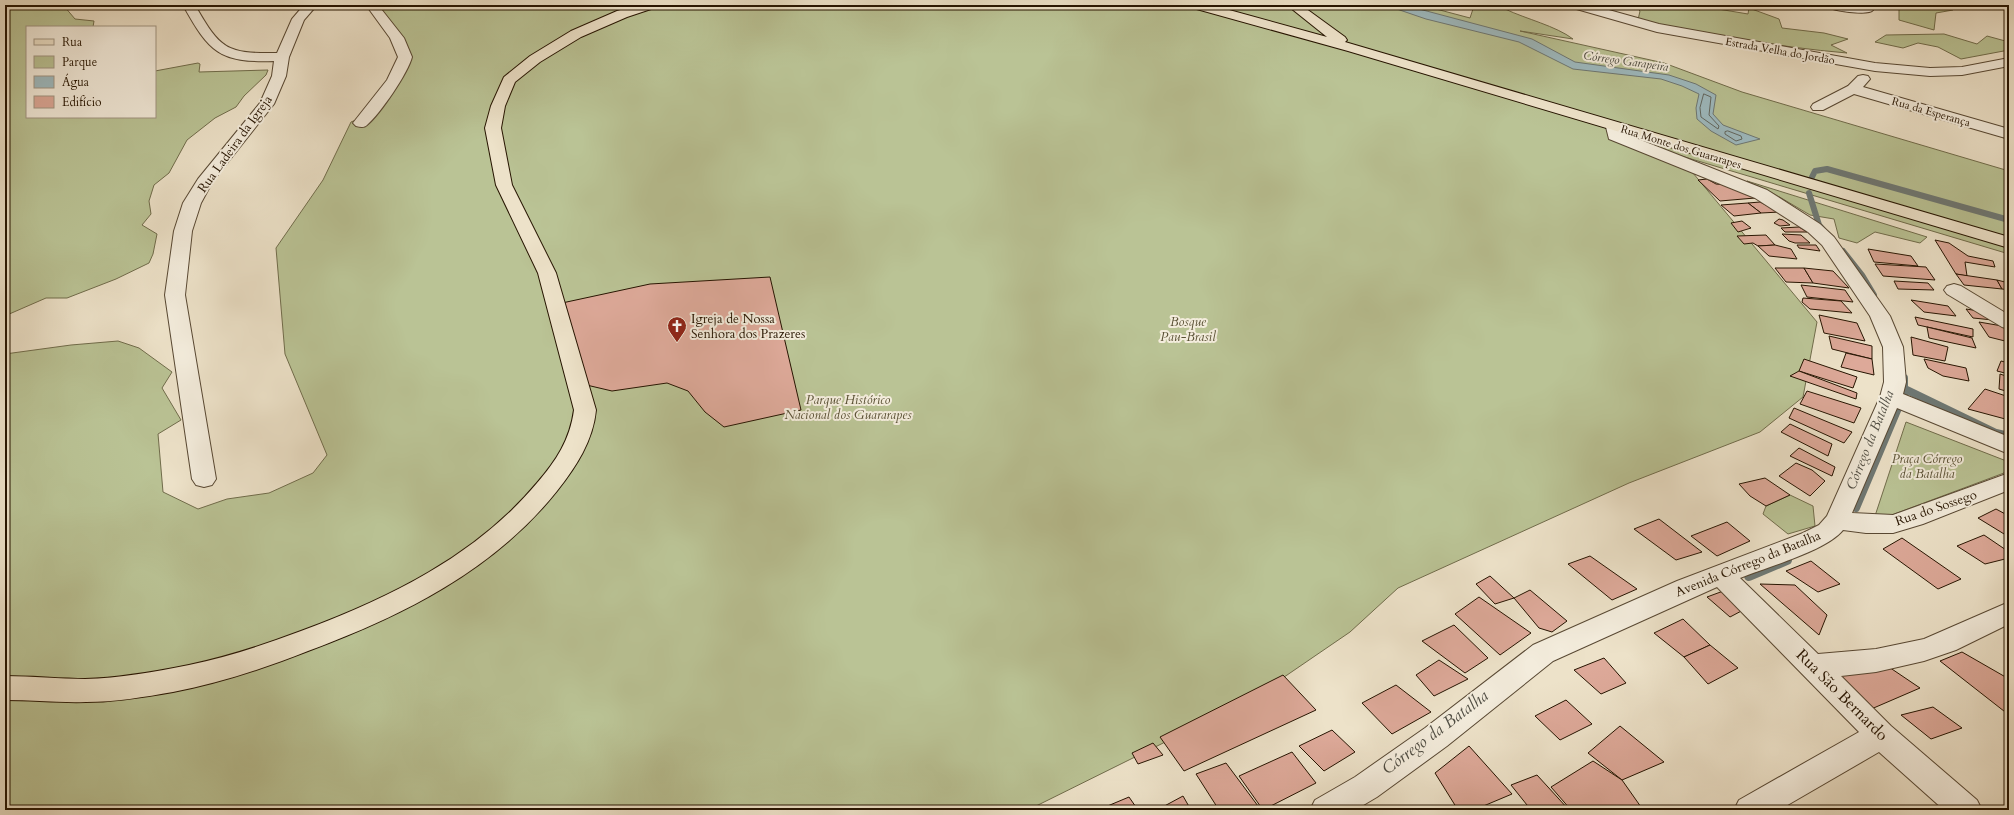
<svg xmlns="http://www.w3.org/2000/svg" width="2014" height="815" font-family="Cardo,serif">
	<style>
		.green { fill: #bac395; stroke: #706c4b }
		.water { fill: #9ebbc1; stroke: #6e7874 }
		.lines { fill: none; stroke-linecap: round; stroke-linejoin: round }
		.shore { stroke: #626861; stroke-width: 1 }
		.stream-far2 { stroke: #6e7874; stroke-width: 6 }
		.stream-far1 { stroke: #6e7874; stroke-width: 8 }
		.stream { stroke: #6e7874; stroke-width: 10 }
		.building { fill: #dda999; stroke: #261401 }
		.minor-casing { stroke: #584833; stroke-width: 2 }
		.major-casing { stroke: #261401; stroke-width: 2 }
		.minor { fill: #f3ecdc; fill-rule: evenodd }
		.major { fill: #ede2c9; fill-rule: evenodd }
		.labels { text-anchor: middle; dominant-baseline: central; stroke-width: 4; stroke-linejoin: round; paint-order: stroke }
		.far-street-label { font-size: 11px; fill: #261401; stroke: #f3ecdc }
		.far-water-label { font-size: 12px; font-style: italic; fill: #504e44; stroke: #f3ecdc }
		.street-label { font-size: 13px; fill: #261401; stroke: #f3ecdc }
		.poi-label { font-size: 13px; fill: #261401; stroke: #f3ecdc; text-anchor: start }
		.park-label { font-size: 13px; font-style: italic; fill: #5a5135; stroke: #f3ecdc }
		.water-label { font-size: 14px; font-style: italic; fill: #504e44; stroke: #f3ecdc }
		.near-street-label { font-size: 16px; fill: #261401; stroke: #f3ecdc }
		.near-water-label { font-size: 17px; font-style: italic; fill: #504e44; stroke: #f3ecdc }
	</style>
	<rect width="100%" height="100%" fill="#ede2c9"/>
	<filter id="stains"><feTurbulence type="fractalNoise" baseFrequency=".005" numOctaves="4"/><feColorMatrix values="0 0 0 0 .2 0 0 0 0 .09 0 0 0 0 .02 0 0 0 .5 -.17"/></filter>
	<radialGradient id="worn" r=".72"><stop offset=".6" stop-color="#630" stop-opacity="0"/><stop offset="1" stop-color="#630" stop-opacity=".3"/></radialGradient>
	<g class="green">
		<path d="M 5,5 L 49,8 L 64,6 L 75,19 L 94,21 L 93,27 L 27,27 L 27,117 L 155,117 L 155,71 L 198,63 L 200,64 L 199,72 L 268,70 L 266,75 L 244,96 L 236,107 L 215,118 L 187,140 L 169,173 L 154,185 L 149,201 L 151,214 L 142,225 L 157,234 L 153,254 L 149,263 L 116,279 L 67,298 L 46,298 L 7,315 L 5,317 Z"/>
		<path d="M 369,5 L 1421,5 L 1470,18 L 1473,9 L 1491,8 L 1494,5 L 1516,5 L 1505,9 C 1526,19 1556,26 1573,39 L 1520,31 L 1664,63 L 1742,92 L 2009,171 L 2009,254 L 1678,155 L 1817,322 L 1803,397 L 1760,432 L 1629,483 L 1398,588 L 1350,632 L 1252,699 L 1028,810 L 5,810 L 5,354 L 71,345 L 118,341 L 139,348 L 172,372 L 162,388 L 181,420 L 158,434 L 163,492 L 198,509 L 227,499 L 269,493 L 313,473 L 327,455 L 285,354 L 276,248 L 323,180 L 351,122 L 380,110 L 404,60 Z"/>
		<path d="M 1634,5 L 1694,5 L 1748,14 L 1749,8 L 1779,19 L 1782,28 L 1824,33 L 1848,39 L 1831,45 L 1847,53 C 1776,47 1708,34 1638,20 L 1640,11 Z"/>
		<path d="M 1894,5 L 1948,5 L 1953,10 L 1936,13 L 1934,30 L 1899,20 L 1899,8 Z"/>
		<path d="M 1944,34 L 1977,44 L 1987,36 L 2009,42 L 2009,50 L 1961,59 L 1938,47 L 1918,43 L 1903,48 L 1875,42 L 1886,35 Z"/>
		<path d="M 1747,181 L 1927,237 L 1920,243 L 1875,232 L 1857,243 L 1839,238 L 1834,219 L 1810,215 L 1771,192 Z"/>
		<path d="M 1906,422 L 2009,462 L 2004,473 L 1873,522 Z"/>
		<path d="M 1790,495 L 1813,506 L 1815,526 L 1788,534 L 1763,514 L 1766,506 Z"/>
	</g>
	<path class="water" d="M 1385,5 L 1404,5 L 1532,39 L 1575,62 L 1669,75 L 1696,84 L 1716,95 L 1713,114 L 1723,125 L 1760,139 L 1736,145 L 1711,131 L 1697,119 L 1696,108 L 1699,94 L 1682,86 L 1661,79 L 1573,69 L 1519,42 L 1426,19 Z"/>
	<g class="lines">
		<g class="shore">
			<path d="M 1704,94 L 1711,97 L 1709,115 L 1719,126 L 1718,129 L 1701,117 L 1700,108 Z"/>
			<path d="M 1728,131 L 1741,136 L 1742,139 L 1736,141 L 1725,134 L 1725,132 Z"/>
		</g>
		<g class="stream-far2">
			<path d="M 1812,177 L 1815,171 L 1827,169 L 2009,220"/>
			<path d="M 1809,193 L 1819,225 L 1824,231"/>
			<path d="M 1843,251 L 1862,275 L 1874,295"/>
		</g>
		<g class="stream-far1">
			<path d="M 1905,389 L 1996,433 L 2009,436"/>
			<path d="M 1856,508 L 1904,394 L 1904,378"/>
		</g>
		<path class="stream" d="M 1749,576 L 1787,560"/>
	</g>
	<g class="building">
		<path d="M 1707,179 L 1716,184 L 1727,185 L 1744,191 L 1755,198 L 1720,201 L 1698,180 Z"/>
		<path d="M 1760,202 L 1780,212 L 1761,213 L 1748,203 Z"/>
		<path d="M 1748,203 L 1761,213 L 1734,216 L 1721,205 Z"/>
		<path d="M 1779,219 L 1783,220 L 1790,225 L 1780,226 L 1774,223 Z"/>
		<path d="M 1742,221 L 1751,228 L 1738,232 L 1731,223 Z"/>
		<path d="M 1799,227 L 1807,232 L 1785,232 L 1781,228 Z"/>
		<path d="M 1782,234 L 1801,235 L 1810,243 L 1795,243 L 1789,241 Z"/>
		<path d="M 1766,235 L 1775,245 L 1758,246 L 1753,243 L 1744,244 L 1737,236 Z"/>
		<path d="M 1935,240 L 1949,243 L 1968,256 L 1993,261 L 1995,267 L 1965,262 L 1967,276 L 1956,274 Z"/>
		<path d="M 1775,245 L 1791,249 L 1797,259 L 1769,256 L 1758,246 Z"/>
		<path d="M 1797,245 L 1816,245 L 1820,251 L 1799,248 Z"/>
		<path d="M 1868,249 L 1911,256 L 1918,266 L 1874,262 Z"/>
		<path d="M 1875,264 L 1926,267 L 1935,280 L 1883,276 Z"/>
		<path d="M 1775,268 L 1804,268 L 1813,283 L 1786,282 Z"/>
		<path d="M 1804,268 L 1833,271 L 1849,288 L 1813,283 Z"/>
		<path d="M 1956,274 L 1997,280 L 2002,289 L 1964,285 Z"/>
		<path d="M 770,277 L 801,410 L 724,427 L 705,412 L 688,391 L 667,383 L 612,391 L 578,383 L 562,303 L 650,284 Z"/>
		<path d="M 1997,280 L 2009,283 L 2009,290 L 2002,289 Z"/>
		<path d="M 1894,281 L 1928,283 L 1934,290 L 1898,289 Z"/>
		<path d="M 1801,285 L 1845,290 L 1853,302 L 1807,297 Z"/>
		<path d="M 1803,298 L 1841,301 L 1852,313 L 1810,309 L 1802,302 Z"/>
		<path d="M 1911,300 L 1948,306 L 1956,316 L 1924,312 Z"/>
		<path d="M 1966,309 L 1979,311 L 1993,320 L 1973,318 Z"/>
		<path d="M 1819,315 L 1857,323 L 1865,341 L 1824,333 Z"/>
		<path d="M 1915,317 L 1973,329 L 1973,337 L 1918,325 Z"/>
		<path d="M 1979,322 L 2008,327 L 2009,342 L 1989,337 Z"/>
		<path d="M 1927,327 L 1972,338 L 1976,348 L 1929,338 Z"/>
		<path d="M 1829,336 L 1872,346 L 1872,359 L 1832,349 Z"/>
		<path d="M 1911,337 L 1948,347 L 1945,361 L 1913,355 Z"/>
		<path d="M 1846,353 L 1872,359 L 1874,375 L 1841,367 Z"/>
		<path d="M 1804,359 L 1857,377 L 1853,388 L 1799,371 Z"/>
		<path d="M 1924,359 L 1966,368 L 1969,381 L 1943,376 L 1928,368 Z"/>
		<path d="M 2001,361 L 2009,363 L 2009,374 L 1997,371 Z"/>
		<path d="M 1799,371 L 1857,393 L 1856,399 L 1790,376 Z"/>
		<path d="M 2000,374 L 2009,377 L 2009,392 L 1999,389 Z"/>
		<path d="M 1985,389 L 2009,397 L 2009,420 L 1968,409 Z"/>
		<path d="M 1807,391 L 1861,408 L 1854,423 L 1800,404 Z"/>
		<path d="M 1794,408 L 1852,432 L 1844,443 L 1789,418 Z"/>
		<path d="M 1790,424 L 1832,444 L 1828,456 L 1781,432 Z"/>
		<path d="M 1799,448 L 1835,467 L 1832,476 L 1790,456 Z"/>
		<path d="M 1796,463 L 1812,470 L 1825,481 L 1810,496 L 1779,476 Z"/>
		<path d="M 1765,478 L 1790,495 L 1766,506 L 1750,496 L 1739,484 Z"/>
		<path d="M 1996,509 L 2009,516 L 2009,537 L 1978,518 Z"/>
		<path d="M 1659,519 L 1702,552 L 1676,560 L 1634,529 Z"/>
		<path d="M 1727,522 L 1750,541 L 1717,556 L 1691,536 Z"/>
		<path d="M 1984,535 L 2009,552 L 2009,558 L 1985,564 L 1957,546 Z"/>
		<path d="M 1902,538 L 1961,579 L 1938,589 L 1883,549 Z"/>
		<path d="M 1590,556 L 1637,589 L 1612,600 L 1568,564 Z"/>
		<path d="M 1811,561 L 1840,584 L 1818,592 L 1786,571 Z"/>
		<path d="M 1490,576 L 1514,598 L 1495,604 L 1476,584 Z"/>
		<path d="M 1760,584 L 1795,585 L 1827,615 L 1819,635 Z"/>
		<path d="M 1530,590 L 1567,621 L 1552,632 L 1539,628 L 1514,598 Z"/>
		<path d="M 1726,590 L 1747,608 L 1730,617 L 1707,597 Z"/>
		<path d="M 1479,597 L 1531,633 L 1500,655 L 1455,614 Z"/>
		<path d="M 1683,619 L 1710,645 L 1684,657 L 1654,633 Z"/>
		<path d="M 1454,625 L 1488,658 L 1465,673 L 1422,641 Z"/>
		<path d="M 1710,645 L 1738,668 L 1708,684 L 1684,657 Z"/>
		<path d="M 1962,652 L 2009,679 L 2009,715 L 1940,661 Z"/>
		<path d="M 1604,658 L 1626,683 L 1601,694 L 1574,670 Z"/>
		<path d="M 1439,660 L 1468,679 L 1434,696 L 1416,675 Z"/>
		<path d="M 1880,661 L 1920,688 L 1862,713 L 1823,675 Z"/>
		<path d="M 1283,675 L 1316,710 L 1184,771 L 1160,737 Z"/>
		<path d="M 1396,685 L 1431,712 L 1392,734 L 1362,703 Z"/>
		<path d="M 1566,700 L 1592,724 L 1560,740 L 1535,716 Z"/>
		<path d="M 1933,707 L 1962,728 L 1931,739 L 1901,715 Z"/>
		<path d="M 1620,726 L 1664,762 L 1622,780 L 1588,753 Z"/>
		<path d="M 1332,730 L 1355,752 L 1324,771 L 1299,746 Z"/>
		<path d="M 1153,743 L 1163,755 L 1138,764 L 1132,753 Z"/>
		<path d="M 1469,746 L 1512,794 L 1474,810 L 1458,810 L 1435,773 Z"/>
		<path d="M 1292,752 L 1316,783 L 1263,810 L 1239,776 Z"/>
		<path d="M 1593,761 L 1622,780 L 1641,807 L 1634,810 L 1571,810 L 1551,787 Z"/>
		<path d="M 1226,763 L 1261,810 L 1219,810 L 1196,774 Z"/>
		<path d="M 1537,775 L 1569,810 L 1531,810 L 1511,785 Z"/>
		<path d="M 1183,796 L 1191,810 L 1157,810 Z"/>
		<path d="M 1129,797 L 1138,810 L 1098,810 Z"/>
		<path d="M 1069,806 L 1071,810 L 1054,809 Z"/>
	</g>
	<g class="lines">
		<defs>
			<g id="minor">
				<path d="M 183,5 L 195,5 C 220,49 226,54 277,53 L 292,19 L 304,5 L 317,5 L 304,20 L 289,57 L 286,76 L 274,104 L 213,181 L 201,203 L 192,231 L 185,295 L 216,479 L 212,485 L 204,487 L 196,485 L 192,479 L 165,295 L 174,231 L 183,203 L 198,179 L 260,103 L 272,76 L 274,61 C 219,63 209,52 183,5 Z"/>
				<path d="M 366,5 L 378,5 L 404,38 L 412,57 C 408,73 380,114 367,125 C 364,128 360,127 356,126 L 353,123 L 387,80 L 398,57 L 390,38 Z"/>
				<path d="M 1571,5 L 1591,5 L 1659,24 L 1875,63 L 1930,68 L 1962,67 L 2009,58 L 2009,66 L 1962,75 L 1930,76 L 1875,71 L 1657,32 L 1573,8 Z"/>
				<path d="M 1825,5 L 1858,5 L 1871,7 L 1873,10 C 1869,16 1829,11 1825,5 Z"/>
				<path d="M 1863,75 L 1868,76 L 1870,79 L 1863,87 L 2009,129 L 2009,139 L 1854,94 L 1823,110 L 1813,110 L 1811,107 L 1813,104 L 1848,86 L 1858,76 Z"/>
				<path d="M 1614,122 L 1619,124 L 1623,133 L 1767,190 L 1820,224 L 1834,237 L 1890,316 L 1903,347 L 1906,382 L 1903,394 L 2009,437 L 2009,454 L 1897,408 L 1852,513 L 1893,515 L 2009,473 L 2009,490 L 1923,524 L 1893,533 L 1866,533 L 1843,530 C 1826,551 1767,567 1740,578 L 1818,654 L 1876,649 L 1924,639 L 2009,602 L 2009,624 L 1956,650 L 1924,661 L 1876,672 L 1841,676 L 1891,726 L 1977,800 L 1982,810 L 1944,810 L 1879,752 L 1779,810 L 1734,810 L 1739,800 L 1859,732 L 1717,587 L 1553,661 L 1447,746 L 1377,797 L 1355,810 L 1310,810 L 1315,800 L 1355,777 L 1425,728 L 1533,645 L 1677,581 L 1803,533 L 1819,525 L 1827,516 L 1880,397 L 1884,382 L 1883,347 L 1870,316 L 1822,245 L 1808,232 L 1755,198 L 1609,139 L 1606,127 L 1609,124 Z"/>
				<path d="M 1954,284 L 1961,286 L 2009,315 L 2009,329 L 2002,327 L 1947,294 L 1944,290 L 1947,286 Z"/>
			</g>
			<g id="major">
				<path d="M 637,5 L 656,5 L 654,8 L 627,17 L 581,37 L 540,62 L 515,82 L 505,106 L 501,128 L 512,185 L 556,273 L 596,410 C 593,441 576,467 557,491 C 493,571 402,616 308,651 C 265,668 220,683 173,692 C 145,697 115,702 86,702 C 59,703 32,700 5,700 L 5,676 C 32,676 59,679 85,679 C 119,678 155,672 189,665 C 227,657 264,645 301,631 C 388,599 476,556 537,483 C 556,461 570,440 574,410 L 538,273 L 496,185 L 485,128 L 491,106 L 504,77 L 530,56 L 571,31 L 617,11 Z"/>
				<path d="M 1191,5 L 1211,5 L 1327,37 L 1287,5 L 1301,5 L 1345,37 L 1347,40 L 1345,42 L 2009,237 L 2009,248 L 1348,51 L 1193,8 Z"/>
			</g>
		</defs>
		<use href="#minor" class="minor-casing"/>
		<use href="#major" class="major-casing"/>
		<use href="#minor" class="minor"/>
		<use href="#major" class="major"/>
	</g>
	<defs>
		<symbol id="church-pin" viewBox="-11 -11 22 30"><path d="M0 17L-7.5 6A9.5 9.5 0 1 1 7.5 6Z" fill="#8f2418" stroke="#f3ecdc"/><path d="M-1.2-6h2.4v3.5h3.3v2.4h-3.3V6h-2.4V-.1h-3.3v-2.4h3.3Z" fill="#fff"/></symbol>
	</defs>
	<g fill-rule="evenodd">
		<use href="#church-pin" x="666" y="315" width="22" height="30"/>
	</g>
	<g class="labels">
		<g class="far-street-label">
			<text transform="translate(1780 51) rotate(10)">Estrada Velha do Jordão</text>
			<text transform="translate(1931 112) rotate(16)">Rua da Esperança</text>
			<text transform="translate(1681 147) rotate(17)">Rua Monte dos Guararapes</text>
		</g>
		<g class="far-water-label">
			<text transform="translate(1626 61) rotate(8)">Córrego Garapeira</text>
		</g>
		<g class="street-label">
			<text transform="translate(235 144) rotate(-54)">Rua Ladeira da Igreja</text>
			<text transform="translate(1936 508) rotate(-19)">Rua do Sossego</text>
			<text transform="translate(1748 564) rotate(-22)">Avenida Córrego da Batalha</text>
		</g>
		<g class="poi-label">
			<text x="691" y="319">Igreja de Nossa<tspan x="691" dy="15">Senhora dos Prazeres</tspan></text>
		</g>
		<g class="park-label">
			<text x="1188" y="322">Bosque<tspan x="1188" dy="15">Pau-Brasil</tspan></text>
			<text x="848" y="400">Parque Histórico<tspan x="848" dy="15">Nacional dos Guararapes</tspan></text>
			<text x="1927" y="459">Praça Córrego<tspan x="1927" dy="15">da Batalha</tspan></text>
		</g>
		<g class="water-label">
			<text transform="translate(1870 440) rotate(-68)">Córrego da Batalha</text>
		</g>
		<g class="near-street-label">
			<text transform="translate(1842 695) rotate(45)">Rua São Bernardo</text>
		</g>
		<g class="near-water-label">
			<text transform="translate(1435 732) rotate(-37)">Córrego da Batalha</text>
		</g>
	</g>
	<rect width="2014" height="815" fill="none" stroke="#ede2c9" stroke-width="20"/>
	<rect x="6" y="6" width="2002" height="803" fill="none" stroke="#261401" stroke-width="2"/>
	<rect x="10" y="10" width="1994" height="795" fill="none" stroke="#261401"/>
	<rect x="26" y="26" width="130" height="92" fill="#f3ecdc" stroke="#a19684"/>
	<rect x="34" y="39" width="20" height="6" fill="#ede2c9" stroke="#a19684"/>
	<text x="62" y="46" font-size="12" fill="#261401">Rua</text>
	<rect x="34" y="56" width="20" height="12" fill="#bac395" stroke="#a19684"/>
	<text x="62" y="66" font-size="12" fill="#261401">Parque</text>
	<rect x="34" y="76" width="20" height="12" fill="#9ebbc1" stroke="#a19684"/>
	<text x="62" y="86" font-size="12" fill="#261401">Água</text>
	<rect x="34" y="96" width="20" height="12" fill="#dda999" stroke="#a19684"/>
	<text x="62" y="106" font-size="12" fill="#261401">Edifício</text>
	<rect width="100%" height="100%" filter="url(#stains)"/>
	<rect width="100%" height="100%" fill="url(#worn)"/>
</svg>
